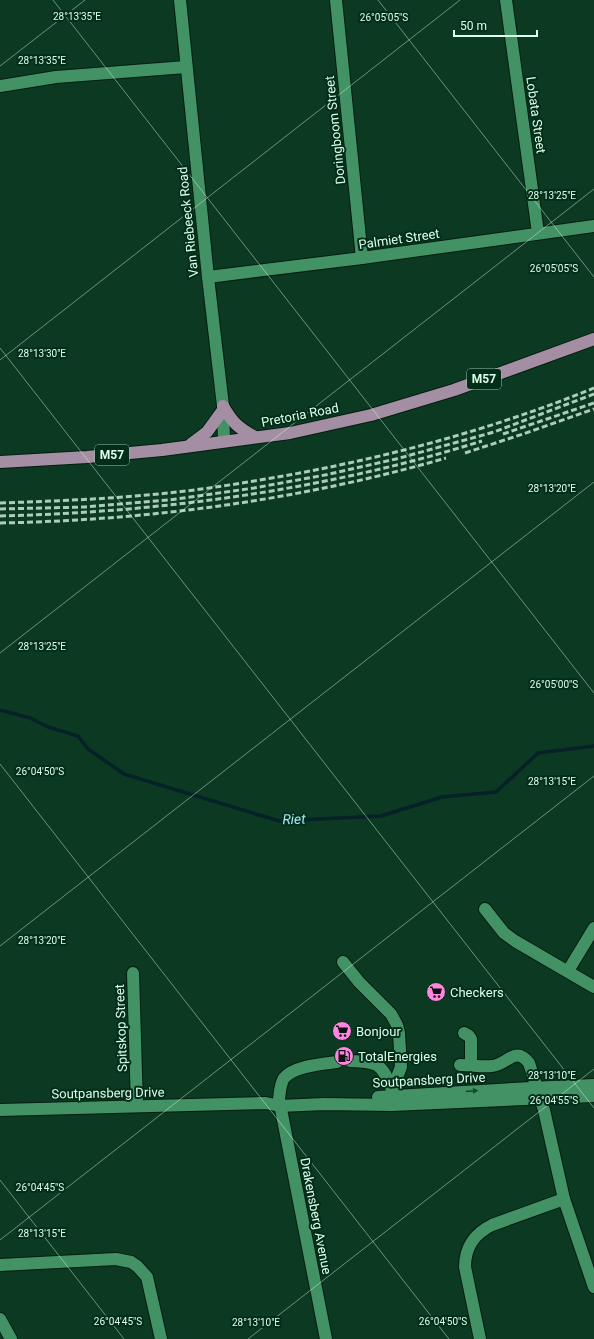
<svg xmlns="http://www.w3.org/2000/svg" width="594" height="1339" font-family="Roboto,sans-serif">
	<style>
		.lines { fill: none; stroke-linecap: round; stroke-linejoin: round }
		.stream { stroke: #062128; stroke-width: 3.5 }
		.minor-casing { stroke: #041d0f; stroke-width: 14 }
		.major-casing { stroke: #041d0f; stroke-width: 14 }
		.minor { stroke: #429266; stroke-width: 12 }
		.major { stroke: #a38ea4; stroke-width: 12 }
		.rail { stroke: #acceb9; stroke-width: 3; stroke-dasharray: 6 3; stroke-linecap: butt }
		.oneway { fill: #144c30 }
		.ticks { fill: none; stroke: #dffeea; stroke-width: 1; stroke-opacity: 0.45 }
		.labels { text-anchor: middle; dominant-baseline: central; stroke-width: 4; stroke-linejoin: round; paint-order: stroke }
		.shield { fill: #012e19; stroke: #9cc0ab; stroke-width: 1 }
		.shield-label { font-size: 12px; font-weight: bold; fill: #dffeea }
		.street-label { font-size: 13px; fill: #dffeea; stroke: #012e19 }
		.poi-label { font-size: 13px; fill: #dffeea; stroke: #012e19; text-anchor: start }
		.water-label { font-size: 14px; font-style: italic; fill: #a5e7f9; stroke: #012e19 }
		.ticks-label { font-size: 10px; text-anchor: middle; fill: #dffeea; stroke: #012e19; stroke-width: 4; stroke-linejoin: round; paint-order: stroke }
	</style>
	<rect width="100%" height="100%" fill="#0c3922"/>
	<g class="lines">
		<path class="stream" d="M 0,710 L 30,718 L 48,727 L 78,736 L 88,749 L 124,774 L 279,821 L 381,816 L 442,797 L 496,792 L 538,753 L 594,746"/>
		<defs>
			<g id="minor">
				<path d="M 180,0 L 208,277 L 223,406 L 224,441"/>
				<path d="M 336,0 L 362,258"/>
				<path d="M 506,0 L 538,233"/>
				<path d="M 0,86 L 56,77 L 186,67"/>
				<path d="M 208,277 L 362,258 L 594,226"/>
				<path d="M 485,909 L 504,933 L 515,941 L 594,987"/>
				<path d="M 343,962 L 359,982 L 391,1014 L 397,1025 L 399,1033 L 401,1067 L 392,1090 L 392,1104"/>
				<path d="M 568,971 L 594,928"/>
				<path d="M 133,973 L 137,1106"/>
				<path d="M 464,1033 L 469,1036 L 471,1039 L 471,1065"/>
				<path d="M 350,1061 C 378,1062 382,1063 392,1090"/>
				<path d="M 460,1065 C 471,1065 482,1067 492,1066 C 507,1065 515,1045 529,1063 L 544,1110 L 564,1199 L 594,1287"/>
				<path d="M 378,1097 L 531,1088 L 594,1085"/>
				<path d="M 0,1110 L 266,1103 L 280,1106 L 324,1104 L 392,1105 L 594,1096"/>
				<path d="M 0,1265 L 116,1259 L 131,1262 L 137,1266 L 147,1277 L 161,1339"/>
				<path d="M 0,1319 L 11,1339"/>
				<path d="M 326,1339 L 279,1099 C 280,1092 280,1084 284,1078 C 294,1066 322,1064 337,1062"/>
				<path d="M 480,1339 L 465,1267 C 465,1247 474,1234 492,1225 L 564,1199"/>
			</g>
			<g id="major">
				<path d="M 223,406 C 232,422 238,428 255,437"/>
				<path d="M 191,444 L 207,432 L 223,410"/>
				<path d="M 0,462 L 87,457 L 162,450 L 290,433 L 371,415 L 454,390 L 594,339"/>
			</g>
		</defs>
		<use href="#minor" class="minor-casing"/>
		<use href="#major" class="major-casing"/>
		<use href="#minor" class="minor"/>
		<use href="#major" class="major"/>
		<g class="rail">
			<path d="M 503,434 L 594,403"/>
			<path d="M 465,453 L 523,434 L 594,409"/>
			<path d="M 0,503 C 56,501 112,499 168,493 C 208,489 249,482 289,475 C 393,456 496,428 594,388"/>
			<path d="M 0,509 L 85,507 L 169,500 L 254,488 L 325,475 L 396,459 L 494,432 L 594,394"/>
			<path d="M 0,516 C 163,512 326,490 482,441"/>
			<path d="M 0,523 C 151,520 301,500 446,458"/>
		</g>
	</g>
	<defs><path id="oneway-solid" d="M-6-.8H1V-3.2L6.5 0L1 3.2V.8H-6Z"/></defs>
	<use class="oneway" href="#oneway-solid" transform="translate(472 1091) rotate(-4)"/>
	<path class="ticks" d="M 53,0 L 594,693M 378,0 L 594,277M 0,66 L 85,0M 0,348 L 594,1108M 0,360 L 460,0M 0,653 L 594,189M 0,764 L 449,1339M 0,946 L 594,482M 0,1180 L 124,1339M 0,1240 L 594,776M 248,1339 L 594,1069"/>
	<defs>
		<symbol id="supermarket-disc" viewBox="-11 -11 22 22"><circle r="9.5" fill="#fe86e1" stroke="#012e19"/><path d="M-6-5.5h2.5l.6 2H6L4.5 2H-2.5L-4.4-4H-6ZM-1.5 3.2a1.3 1.3 0 1 0 .1 0ZM3 3.2a1.3 1.3 0 1 0 .1 0Z" fill="#111"/></symbol>
		<symbol id="fuel-disc" viewBox="-11 -11 22 22"><circle r="9.5" fill="#fe86e1" stroke="#012e19"/><path d="M-5.5-6h7V0h2V4h1.3V-2.5L3-4.5l.8-.8L6-3V5H2.5V1h-1V6h-7ZM-4.2-4.7v3.2H.2V-4.7Z" fill="#111"/></symbol>
	</defs>
	<g fill-rule="evenodd">
		<use href="#supermarket-disc" x="425" y="981" width="22" height="22"/>
		<use href="#supermarket-disc" x="331" y="1020" width="22" height="22"/>
		<use href="#fuel-disc" x="333" y="1045" width="22" height="22"/>
	</g>
	<g class="labels">
		<g class="shield">
			<rect x="467" y="369" width="34" height="20" rx="3"/>
			<rect x="95" y="445" width="34" height="20" rx="3"/>
		</g>
		<g class="shield-label">
			<text x="484" y="379">M57</text>
			<text x="112" y="455">M57</text>
		</g>
		<g class="street-label">
			<text transform="translate(536 115) rotate(82)">Lobata Street</text>
			<text transform="translate(335 130) rotate(-96)">Doringboom Street</text>
			<text transform="translate(188 222) rotate(-96)">Van Riebeeck Road</text>
			<text transform="translate(399 239) rotate(-8)">Palmiet Street</text>
			<text transform="translate(300 415) rotate(-11)">Pretoria Road</text>
			<text transform="translate(121 1028) rotate(-92)">Spitskop Street</text>
			<text transform="translate(429 1080) rotate(-3)">Soutpansberg Drive</text>
			<text transform="translate(108 1093) rotate(-1)">Soutpansberg Drive</text>
			<text transform="translate(316 1216) rotate(79)">Drakensberg Avenue</text>
		</g>
		<g class="poi-label">
			<text x="450" y="992">Checkers</text>
			<text x="356" y="1031">Bonjour</text>
			<text x="358" y="1056">TotalEnergies</text>
		</g>
		<g class="water-label">
			<text transform="translate(294 819) rotate(-1)">Riet</text>
		</g>
	</g>
	<g class="ticks-label">
		<text x="77" y="20">28°13'35"E</text>
		<text x="384" y="21">26°05'05"S</text>
		<text x="42" y="64">28°13'35"E</text>
		<text x="552" y="199">28°13'25"E</text>
		<text x="554" y="272">26°05'05"S</text>
		<text x="42" y="357">28°13'30"E</text>
		<text x="552" y="492">28°13'20"E</text>
		<text x="42" y="650">28°13'25"E</text>
		<text x="554" y="688">26°05'00"S</text>
		<text x="40" y="775">26°04'50"S</text>
		<text x="552" y="785">28°13'15"E</text>
		<text x="42" y="944">28°13'20"E</text>
		<text x="552" y="1079">28°13'10"E</text>
		<text x="554" y="1104">26°04'55"S</text>
		<text x="40" y="1191">26°04'45"S</text>
		<text x="42" y="1237">28°13'15"E</text>
		<text x="118" y="1325">26°04'45"S</text>
		<text x="443" y="1325">26°04'50"S</text>
		<text x="256" y="1326">28°13'10"E</text>
	</g>
	<path d="M454 30v6h83v-6" fill="none" stroke="#dffeea" stroke-width="2"/>
	<text x="460" y="30" font-size="12" fill="#dffeea" stroke="#012e19" stroke-width="3" paint-order="stroke">50 m</text>
</svg>
